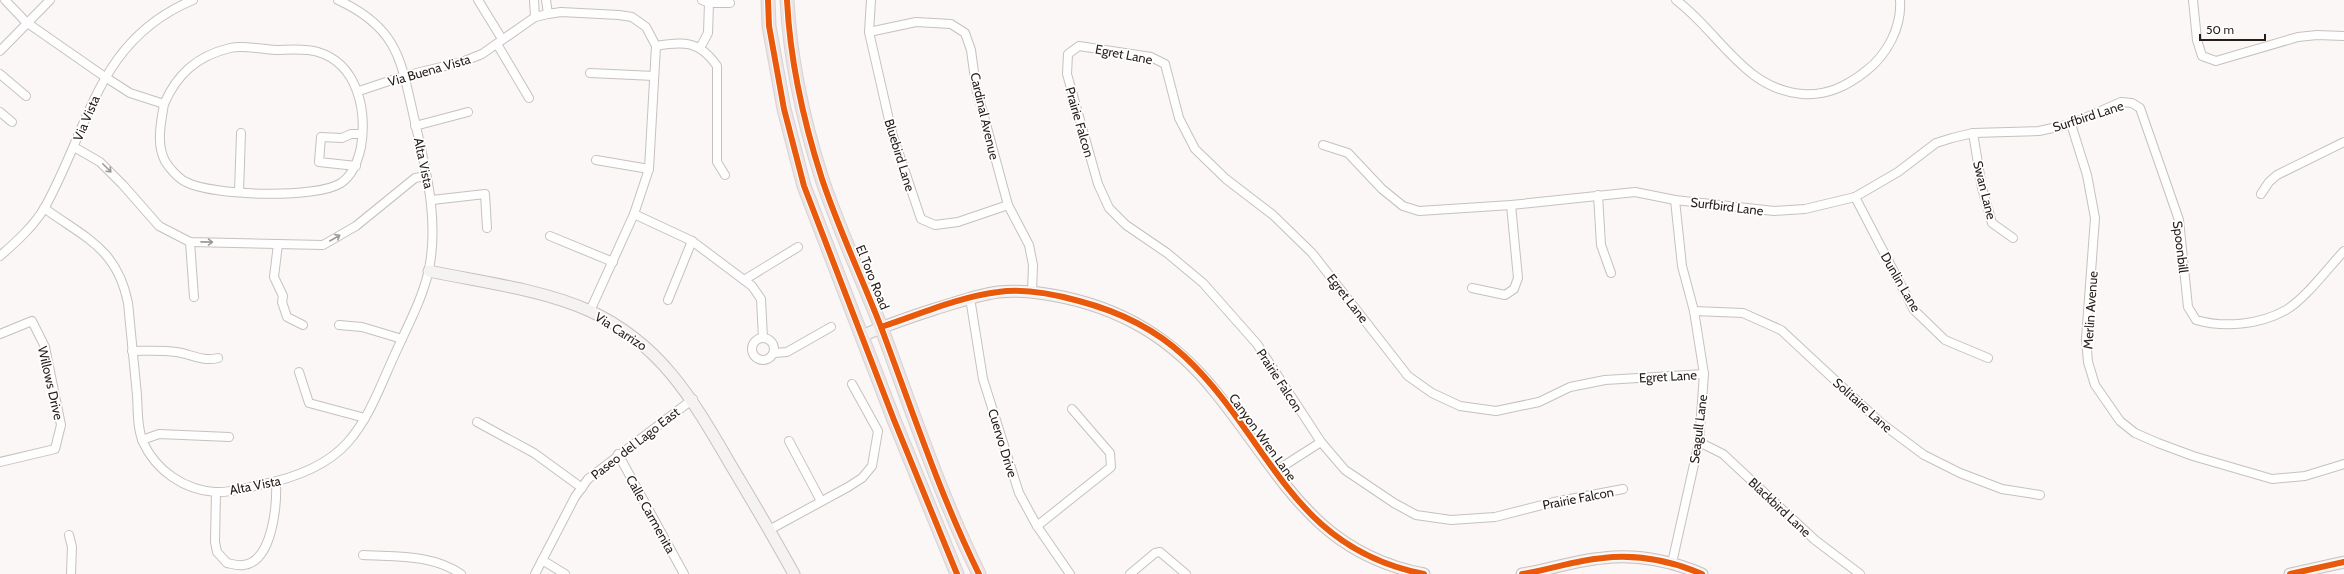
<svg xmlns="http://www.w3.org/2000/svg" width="2344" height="574" font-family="Cabin,sans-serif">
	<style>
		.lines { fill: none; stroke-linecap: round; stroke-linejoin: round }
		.street-casing { stroke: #c7c1be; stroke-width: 10 }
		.secondary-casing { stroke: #c7c1be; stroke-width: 13 }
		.primary-casing { stroke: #d6d3d2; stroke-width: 15 }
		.street { stroke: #fefefe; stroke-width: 8 }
		.secondary { stroke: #f5f2f2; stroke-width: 11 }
		.primary { stroke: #ece4e5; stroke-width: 13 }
		.cycleway-casing { stroke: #fff; stroke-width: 8 }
		.cycleway { stroke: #e8590c; stroke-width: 6 }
		.oneway { stroke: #9d9997 }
		.labels { text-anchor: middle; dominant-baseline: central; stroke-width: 3.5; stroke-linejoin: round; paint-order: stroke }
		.street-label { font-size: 13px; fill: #271d19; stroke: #fff }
	</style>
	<rect width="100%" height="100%" fill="#faf7f6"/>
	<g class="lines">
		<defs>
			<g id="street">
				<path d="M 5,0 L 26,22 L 105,77 L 130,93 L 164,104 C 161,122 156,144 165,161 C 169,168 179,179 186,182 C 212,196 317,199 341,183 C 353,175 358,161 361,147 C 367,111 358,64 318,52 C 305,48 288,50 275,50 C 262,49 243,45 230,48 C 197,56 177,74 164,104"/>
				<path d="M 478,0 L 502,39"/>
				<path d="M 534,0 L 535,17"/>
				<path d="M 546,0 L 548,14"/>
				<path d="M 702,0 L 709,3 L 730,3"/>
				<path d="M 871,0 L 869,32 L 892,133 L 921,219 L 935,225 L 958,222 L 1008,205"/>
				<path d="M 1676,0 C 1719,32 1744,89 1802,94 C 1827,96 1847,86 1866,71 C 1887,55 1902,27 1900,0"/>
				<path d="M 2193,0 L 2197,40 L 2202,56 L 2216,61 L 2298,37 L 2317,35 L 2344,36"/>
				<path d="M 869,32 L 916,22 L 951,24 L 965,33 L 971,50 L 976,87 L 1008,205 L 1029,245 L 1033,265 L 1032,292"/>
				<path d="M 497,44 L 529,98"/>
				<path d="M 656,46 C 684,41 700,41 717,66 L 717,162 L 725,175"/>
				<path d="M 700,48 L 708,33 L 709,3"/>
				<path d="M 0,51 L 50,0"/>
				<path d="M 590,73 L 654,76"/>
				<path d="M 0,74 L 26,96"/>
				<path d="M 359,91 L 404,76 L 462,62 L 482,54 L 535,17 L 548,14 L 561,12 L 619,15 L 632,17 L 646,27 L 656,46 L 649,169 L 634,214 L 590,311"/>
				<path d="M 0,112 L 12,122"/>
				<path d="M 2071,124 L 2087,175 L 2095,218 L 2086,339 L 2088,362 L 2095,385 L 2120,421 L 2135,433 L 2158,443 L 2193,456 L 2272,479 L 2305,476 L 2344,464"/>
				<path d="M 415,126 L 468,112"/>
				<path d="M 1973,133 L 1982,188 L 1992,223 L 2013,238"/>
				<path d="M 1323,145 L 1348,153 L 1382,189 L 1403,206 L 1419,211 L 1511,205 L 1635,192 L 1675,200 L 1774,211 L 1805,209 L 1855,197 L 1898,172 L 1936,143 L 1952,138 L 1973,133 L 2039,131 L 2071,124 L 2121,102 L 2132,103 L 2140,108 L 2179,220 L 2188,307 L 2196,320 C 2224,328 2259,325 2286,310 C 2305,299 2328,268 2344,251"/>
				<path d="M 74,147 L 100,162 L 123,185 L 159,226 L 190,242 L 323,245 L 356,226 L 415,178 L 426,176"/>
				<path d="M 596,160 L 649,169"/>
				<path d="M 356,166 L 319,162 L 321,137 L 342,138 L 351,134 L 362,134"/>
				<path d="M 239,192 L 241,133"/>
				<path d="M 2261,194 L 2269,182 L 2277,175 L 2344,142"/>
				<path d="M 1598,195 L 1601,245 L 1611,273"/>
				<path d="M 1855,197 L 1914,310 L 1945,340 L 1988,358"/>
				<path d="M 432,200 L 485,194 L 487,228"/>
				<path d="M 44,208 C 85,238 117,248 128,303 C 131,334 134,364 137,395 C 138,410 137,428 143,442 C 156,471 185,490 215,492 C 230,493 245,488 259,485 C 291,479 325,468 348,442 C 370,417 381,384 395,354 C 407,327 423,298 429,269 C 439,219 426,171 415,122 C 401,62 400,29 338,0"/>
				<path d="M 634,214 L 692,241 L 752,286 L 761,299 L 763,338"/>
				<path d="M 550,236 L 613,262"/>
				<path d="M 190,242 L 194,297"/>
				<path d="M 278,244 L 274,277 L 283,296 L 282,302 L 287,317 L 303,325"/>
				<path d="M 0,256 C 16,242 34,226 45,207 C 90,126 97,40 193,0"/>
				<path d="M 744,280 L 798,247"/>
				<path d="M 1472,288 L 1505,295 L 1514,289 L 1518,278 L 1511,205"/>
				<path d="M 970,298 L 983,379 L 1019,493 L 1037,526 L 1070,574"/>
				<path d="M 668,300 L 692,241"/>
				<path d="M 1694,311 L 1743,313 L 1781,330 L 1881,423 L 1924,455 L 1960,473 L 2002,489 L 2040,495"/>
				<path d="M 339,325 L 362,327 L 402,339"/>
				<path d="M 0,334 L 32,321 L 45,347 L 61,425 L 55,449 L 0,462"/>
				<circle cx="763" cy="349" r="11"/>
				<path d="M 132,351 C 147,351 162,350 176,352 C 192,354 202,362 218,358"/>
				<path d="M 774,353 L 787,352 L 831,327"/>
				<path d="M 299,372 L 309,403 L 365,418"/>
				<path d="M 477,422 L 534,453 L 582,488"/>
				<path d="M 142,440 L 159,434 L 229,437"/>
				<path d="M 789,441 L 821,501"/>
				<path d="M 1699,442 L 1723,454 L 1815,540 L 1860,574"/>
				<path d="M 618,454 L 684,574"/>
				<path d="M 1274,472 L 1321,442"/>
				<path d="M 1623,489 L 1554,502 L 1495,517 L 1451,520 L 1416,515 L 1394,503 L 1345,470 L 1321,442 L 1257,344 L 1203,283 L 1167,253 L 1126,225 L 1109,208 L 1098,184 L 1067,74 L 1068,54 L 1079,46 L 1151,57 L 1165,64 L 1179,118 L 1195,149 L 1226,179 L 1273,215 L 1312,253 L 1408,376 L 1432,393 L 1460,406 L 1496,411 L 1539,402 L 1570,387 L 1605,380 L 1704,374"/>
				<path d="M 216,492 L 215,542 L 217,552 L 227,563 C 232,564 238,566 243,565 C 273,562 277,504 276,482"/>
				<path d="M 1037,526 L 1111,467 L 1110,453 L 1072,409"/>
				<path d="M 769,530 L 848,487 L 862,478 L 872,466 L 878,431 L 852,384"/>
				<path d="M 69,535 L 72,547 L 71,574"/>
				<path d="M 363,555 C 396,557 432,554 461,574"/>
				<path d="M 542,560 L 565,574"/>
				<path d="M 1672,563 L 1699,442 L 1704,374 L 1694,311 L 1682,266 L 1675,200"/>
				<path d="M 535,574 L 575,497 L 588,479 L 693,399"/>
				<path d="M 1130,574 L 1155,553 L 1160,552 L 1186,574"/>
			</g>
			<g id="secondary">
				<path d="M 429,271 C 481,282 541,289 590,311 C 662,344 694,402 732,467 C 753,502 774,538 794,574"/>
				<path d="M 862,336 C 886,325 910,317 935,309 C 956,303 976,295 998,292 C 1015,290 1035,292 1052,295 C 1121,307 1174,339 1217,394 C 1281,473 1313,553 1424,574"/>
				<path d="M 1522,574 C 1549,570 1576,560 1603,558 C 1637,554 1671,561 1702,574"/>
				<path d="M 2290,574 L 2344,562"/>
			</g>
			<g id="primary">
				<path d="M 768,0 L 769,26 L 784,109 L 804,186 L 894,420 L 957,574"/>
				<path d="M 787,0 C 790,60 804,123 822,179 C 839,230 862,278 881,327 C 912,410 940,495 979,574"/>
			</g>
		</defs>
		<use href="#street" class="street-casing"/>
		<use href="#secondary" class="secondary-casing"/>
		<use href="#primary" class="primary-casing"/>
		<use href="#street" class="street"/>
		<use href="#secondary" class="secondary"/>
		<use href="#primary" class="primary"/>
		<defs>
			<g id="cycleway">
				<path d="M 768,0 L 769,26 L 784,109 L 804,186 L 894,420 L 957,574"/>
				<path d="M 787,0 C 790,60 804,123 822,179 C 839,230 862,278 881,327 C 912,410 940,495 979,574"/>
				<path d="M 881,327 C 918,315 958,297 998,292 C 1024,288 1054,294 1079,301 C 1117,311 1155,329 1184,356 C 1270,436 1289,548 1424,574"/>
				<path d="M 1522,574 C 1549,570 1576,560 1603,558 C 1637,554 1671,561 1702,574"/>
				<path d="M 2290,574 L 2344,562"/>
			</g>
		</defs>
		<use href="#cycleway" class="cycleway-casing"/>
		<use href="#cycleway" class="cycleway"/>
	</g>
	<defs><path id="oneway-shaft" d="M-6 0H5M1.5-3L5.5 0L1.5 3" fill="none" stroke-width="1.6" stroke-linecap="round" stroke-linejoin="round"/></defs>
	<g class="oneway">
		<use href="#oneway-shaft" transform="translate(107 168) rotate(45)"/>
		<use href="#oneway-shaft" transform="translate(335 238) rotate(-30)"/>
		<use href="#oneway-shaft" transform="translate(207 242) rotate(1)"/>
	</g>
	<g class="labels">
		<g class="street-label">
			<text transform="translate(1124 54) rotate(11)">Egret Lane</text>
			<text transform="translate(429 70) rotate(-16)">Via Buena Vista</text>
			<text transform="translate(985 116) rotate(77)">Cardinal Avenue</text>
			<text transform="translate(2088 116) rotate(-18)">Surfbird Lane</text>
			<text transform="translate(86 118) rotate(-67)">Via Vista</text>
			<text transform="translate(1080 122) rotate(74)">Prairie Falcon</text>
			<text transform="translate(900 155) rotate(73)">Bluebird Lane</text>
			<text transform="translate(424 163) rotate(78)">Alta Vista</text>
			<text transform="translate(1985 190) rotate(76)">Swan Lane</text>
			<text transform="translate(1727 206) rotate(7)">Surfbird Lane</text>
			<text transform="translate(2181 247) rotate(83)">Spoonbill</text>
			<text transform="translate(873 277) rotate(68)">El Toro Road</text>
			<text transform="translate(1901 282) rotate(60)">Dunlin Lane</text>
			<text transform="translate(1348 298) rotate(52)">Egret Lane</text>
			<text transform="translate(2090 310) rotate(-86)">Merlin Avenue</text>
			<text transform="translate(621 331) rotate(33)">Via Carrizo</text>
			<text transform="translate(1668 376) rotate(-3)">Egret Lane</text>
			<text transform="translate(1280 380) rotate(57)">Prairie Falcon</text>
			<text transform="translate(51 383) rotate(77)">Willows Drive</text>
			<text transform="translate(1863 405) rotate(42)">Solitaire Lane</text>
			<text transform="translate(1698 429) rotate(-83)">Seagull Lane</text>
			<text transform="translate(1263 437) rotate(54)">Canyon Wren Lane</text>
			<text transform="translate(635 443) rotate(-38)">Paseo del Lago East</text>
			<text transform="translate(1003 443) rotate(73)">Cuervo Drive</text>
			<text transform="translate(255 485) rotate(-11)">Alta Vista</text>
			<text transform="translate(1578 498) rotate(-11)">Prairie Falcon</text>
			<text transform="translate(1780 507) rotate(43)">Blackbird Lane</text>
			<text transform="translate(651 514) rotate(61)">Calle Carmenita</text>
		</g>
	</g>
	<path d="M2200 34v6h65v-6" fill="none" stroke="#271d19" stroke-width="2"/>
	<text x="2206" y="34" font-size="12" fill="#271d19" stroke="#ffffff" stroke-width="3" paint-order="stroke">50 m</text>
</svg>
